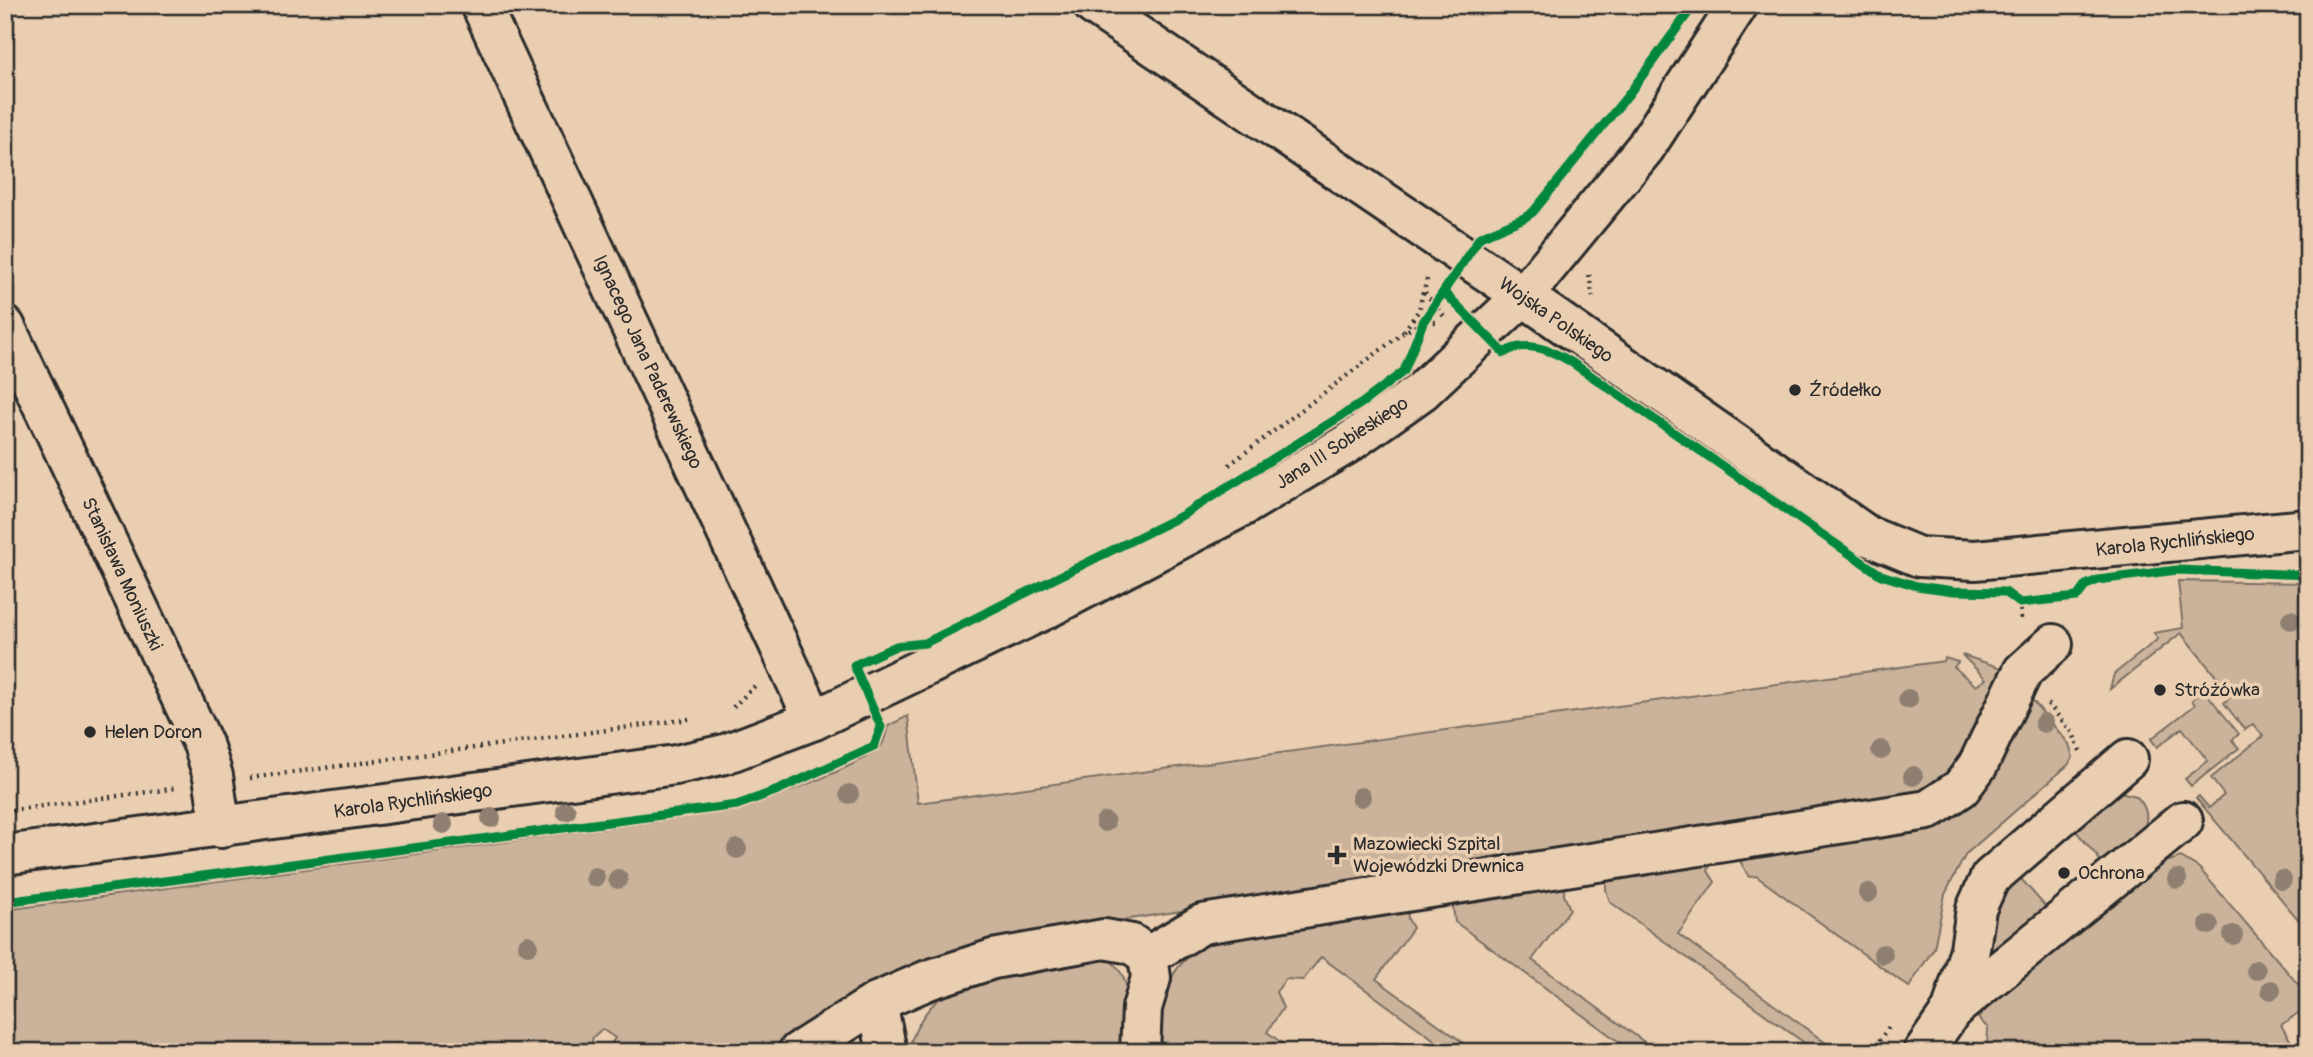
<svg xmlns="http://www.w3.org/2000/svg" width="2313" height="1057" font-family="Pangolin,sans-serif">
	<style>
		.green { fill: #cbb39b; stroke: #7b6f63; stroke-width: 2 }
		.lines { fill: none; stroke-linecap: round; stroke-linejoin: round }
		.minor-casing { stroke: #2b2b2b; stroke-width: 44 }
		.path { stroke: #2b2b2b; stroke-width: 4.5; stroke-dasharray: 2 5; stroke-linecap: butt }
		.minor { stroke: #eaceb1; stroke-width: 38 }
		.cycleway-casing { stroke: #eaceb1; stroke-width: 13 }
		.cycleway { stroke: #00873e; stroke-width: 9 }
		.tree { fill: #8e7f71 }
		.poi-dot { fill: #2b2b2b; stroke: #eaceb1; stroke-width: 2.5 }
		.labels { text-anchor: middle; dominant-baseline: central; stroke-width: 7; stroke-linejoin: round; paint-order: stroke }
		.street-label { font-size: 19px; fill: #2b2b2b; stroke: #eaceb1 }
		.poi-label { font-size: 19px; fill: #2b2b2b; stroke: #eaceb1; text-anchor: start }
	</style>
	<rect width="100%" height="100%" fill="#eaceb1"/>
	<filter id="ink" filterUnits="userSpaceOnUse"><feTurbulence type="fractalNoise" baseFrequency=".0143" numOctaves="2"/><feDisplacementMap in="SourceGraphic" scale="14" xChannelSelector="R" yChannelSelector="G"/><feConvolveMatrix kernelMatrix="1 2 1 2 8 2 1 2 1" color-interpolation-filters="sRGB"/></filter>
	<g filter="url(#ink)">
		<g class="green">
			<path d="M 2178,581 L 2308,583 L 2308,931 L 2196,798 L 2199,796 L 2209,808 L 2224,795 L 2211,778 L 2263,736 L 2253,724 L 2245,730 L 2224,703 L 2232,696 L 2181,633 L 2110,689 L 2114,674 L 2158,639 L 2154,633 L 2183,628 Z"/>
			<path d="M 1962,655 L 2005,669 L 1957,768 L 1916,796 L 1034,934 L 821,1017 L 772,1052 L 612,1052 L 608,1049 L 615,1038 L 602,1029 L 593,1037 L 591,1046 L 599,1052 L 5,1052 L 5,910 L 732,811 C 756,805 869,763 881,746 C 885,741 886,732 888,726 L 908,716 L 918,803 L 1944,661 L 1945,658 L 1958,662 L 1954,667 L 1976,686 L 1986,679 Z"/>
			<path d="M 2204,690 L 2239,734 L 2232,740 L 2239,748 L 2191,786 L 2185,779 L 2208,761 L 2182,728 L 2157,747 L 2151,739 L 2195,705 L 2192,700 Z"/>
			<path d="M 2033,701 L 2069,744 L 2073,757 L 2068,765 L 1966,854 L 1945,894 L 1934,948 L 1909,987 L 1756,876 L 1749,877 L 1741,863 L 1744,853 L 1921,826 L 2026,705 Z"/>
			<path d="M 2116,791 L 2136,796 C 2165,825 2127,847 2105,866 L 2071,825 Z"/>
			<path d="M 2181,857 L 2199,868 L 2308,996 L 2308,1006 L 2281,1025 L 2297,1052 L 1997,1052 L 1987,1045 L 1988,1028 L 1978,1018 L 1997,998 L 2148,868 Z"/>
			<path d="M 1712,859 L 1708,871 L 1715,882 L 1678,934 L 1838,1052 L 1817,1052 L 1610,902 L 1606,890 L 1606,876 Z"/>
			<path d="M 2016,873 L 2051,913 L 1988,957 L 1989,916 Z"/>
			<path d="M 1565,882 L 1564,895 L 1570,909 L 1532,960 L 1658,1052 L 1633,1052 L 1455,922 L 1452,900 Z"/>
			<path d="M 1407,906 L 1408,919 L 1413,928 L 1376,979 L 1476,1052 L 1451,1052 L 1321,957 L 1303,980 L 1286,979 L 1276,992 L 1283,1008 L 1267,1032 L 1294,1052 L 1156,1052 C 1154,1038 1158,1026 1160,1013 C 1169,974 1179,958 1215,940 Z"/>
			<path d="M 1105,957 C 1138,976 1127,1019 1125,1052 L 908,1052 C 924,990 962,982 1018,973 C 1047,967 1076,962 1105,957 Z"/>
		</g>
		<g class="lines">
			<defs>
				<g id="minor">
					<path d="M 481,5 L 814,720"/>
					<path d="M 1093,5 L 1523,296 L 1868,536 L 1919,557 L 1975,560 L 2308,529"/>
					<path d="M 5,326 L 203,744 L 213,776 L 221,828"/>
					<path d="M 5,855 L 676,765 L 725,754 L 814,720 L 1048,608 L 1240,508 L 1347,444 L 1422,391 L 1523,296 L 1645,148 L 1738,5"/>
					<path d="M 877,1002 L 887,1052"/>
					<path d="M 1952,1010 L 1970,949 L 1976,909 L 1990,878 L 2128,759"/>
					<path d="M 798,1052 L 877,1002 L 928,980 L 993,959 L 1104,939 L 1132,944 L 1148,956"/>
					<path d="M 1140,1052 L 1142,1008 L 1151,978 L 1148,956 L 1202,924 L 1928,810 L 1961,788 L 1978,765 L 2023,671 L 2053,644"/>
					<path d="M 1923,1052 L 1952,1010 L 2183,821"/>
				</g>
			</defs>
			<use href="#minor" class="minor-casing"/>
			<g class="path">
				<path d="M 1044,5 L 1055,13"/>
				<path d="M 1589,275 L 1593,297"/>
				<path d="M 1427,279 L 1424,291 L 1445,318"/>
				<path d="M 1404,331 L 1419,310 L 1423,292"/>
				<path d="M 1229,465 L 1403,333 L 1423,322 L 1439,322"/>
				<path d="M 2020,603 L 2021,620"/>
				<path d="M 2048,704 L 2073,733 L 2080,751"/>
				<path d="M 733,707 L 757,684"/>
				<path d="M 250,778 L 689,719"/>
				<path d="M 5,811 L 178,788"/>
				<path d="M 1871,1052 L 1889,1027"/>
			</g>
			<use href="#minor" class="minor"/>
			<defs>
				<g id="cycleway">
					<path d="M 1444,292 L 1504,353 C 1525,339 1551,350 1571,362 L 1881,575 L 1917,586 L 1954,591 L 2005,592 L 2020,603 L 2077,597 L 2086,585 L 2098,580 L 2177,570 L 2308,575"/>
					<path d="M 5,902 L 737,805 L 778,790 L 874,746 L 881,727 L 854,665 L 896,646 L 925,643 L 1181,516 L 1362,403 L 1404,371 L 1423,322 L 1480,237 L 1524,218 L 1533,212 L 1628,95 L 1694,5"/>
				</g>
			</defs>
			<use href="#cycleway" class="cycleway-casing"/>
			<use href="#cycleway" class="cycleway"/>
		</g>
		<g class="tree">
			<circle cx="2291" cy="620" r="10"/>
			<circle cx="1908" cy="699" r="10"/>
			<circle cx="2044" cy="723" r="10"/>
			<circle cx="1881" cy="750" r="10"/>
			<circle cx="1913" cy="776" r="10"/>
			<circle cx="849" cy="794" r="10"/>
			<circle cx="1361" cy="797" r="10"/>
			<circle cx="566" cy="811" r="10"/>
			<circle cx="491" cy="818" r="10"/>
			<circle cx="1105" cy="822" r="10"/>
			<circle cx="443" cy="824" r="10"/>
			<circle cx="737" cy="849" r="10"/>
			<circle cx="595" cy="877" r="10"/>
			<circle cx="618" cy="879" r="10"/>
			<circle cx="2177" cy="879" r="10"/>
			<circle cx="2282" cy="880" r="10"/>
			<circle cx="1868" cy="893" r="10"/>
			<circle cx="2209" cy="925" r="10"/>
			<circle cx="2233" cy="935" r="10"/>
			<circle cx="528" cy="945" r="10"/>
			<circle cx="1883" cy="954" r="10"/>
			<circle cx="2256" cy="970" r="10"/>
			<circle cx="2271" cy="990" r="10"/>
		</g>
	</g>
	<g class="poi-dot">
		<circle cx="1795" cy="390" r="7"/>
		<circle cx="2160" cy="690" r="7"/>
		<circle cx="90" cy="732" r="7"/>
		<path d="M1333.5 844.5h7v7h7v7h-7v7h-7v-7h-7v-7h7z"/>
		<circle cx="2064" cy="873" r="7"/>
	</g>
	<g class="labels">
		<g class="street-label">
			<text transform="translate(1556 320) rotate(35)">Wojska Polskiego</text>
			<text transform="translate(648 362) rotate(65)">Ignacego Jana Paderewskiego</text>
			<text transform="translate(1342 443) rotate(-33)">Jana III Sobieskiego</text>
			<text transform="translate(2175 542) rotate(-6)">Karola Rychlińskiego</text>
			<text transform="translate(122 574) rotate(65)">Stanisława Moniuszki</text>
			<text transform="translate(413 801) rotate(-8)">Karola Rychlińskiego</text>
		</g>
		<g class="poi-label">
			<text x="1809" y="390">Źródełko</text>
			<text x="2174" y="690">Stróżówka</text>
			<text x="104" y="732">Helen Doron</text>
			<text x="1353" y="844">Mazowiecki Szpital<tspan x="1353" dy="22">Wojewódzki Drewnica</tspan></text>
			<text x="2078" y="873">Ochrona</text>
		</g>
	</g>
	<rect width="2313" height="1057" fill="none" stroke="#eaceb1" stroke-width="28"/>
	<rect x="14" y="14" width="2285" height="1029" fill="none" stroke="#2b2b2b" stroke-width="2.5" filter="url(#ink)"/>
</svg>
